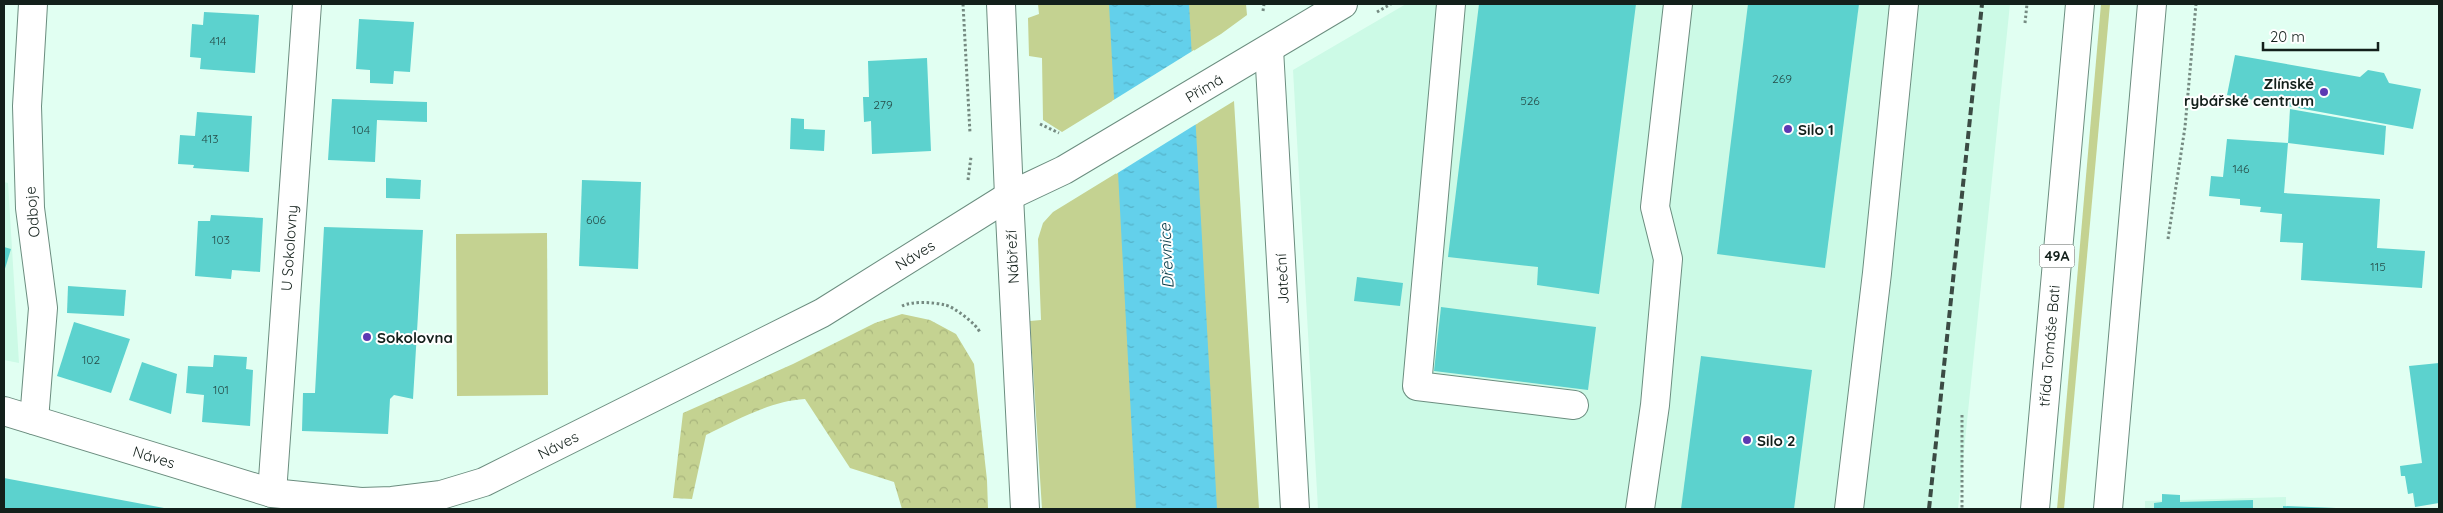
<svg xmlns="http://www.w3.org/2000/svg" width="2443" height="513" font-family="Quicksand,sans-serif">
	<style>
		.built { fill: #ccfae6 }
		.grass { fill: #c4d291 }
		.forest { fill: url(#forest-crowns) }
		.water { fill: url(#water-ripples) }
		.pier { fill: #e1fff2 }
		.building { fill: #5cd2ce }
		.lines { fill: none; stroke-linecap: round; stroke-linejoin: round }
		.minor-casing { stroke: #6b8d7f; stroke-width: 30 }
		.major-casing { stroke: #6b8d7f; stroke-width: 30 }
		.path { stroke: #758a81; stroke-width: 3; stroke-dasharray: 2.5 2.5; stroke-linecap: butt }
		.minor { stroke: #fff; stroke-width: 28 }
		.major { stroke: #fff; stroke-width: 28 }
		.rail { stroke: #3b4b44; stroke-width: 4; stroke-dasharray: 8 4; stroke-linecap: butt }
		.poi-dot { fill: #5c3ab3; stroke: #fff; stroke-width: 2 }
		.labels { text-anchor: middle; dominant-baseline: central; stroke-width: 4; stroke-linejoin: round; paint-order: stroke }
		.number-label { font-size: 12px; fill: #254c48 }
		.shield { fill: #fff; stroke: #5a635f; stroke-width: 1 }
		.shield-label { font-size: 14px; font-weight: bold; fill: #13201b }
		.poi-label { font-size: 15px; font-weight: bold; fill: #13201b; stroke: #fff; text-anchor: start }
		.street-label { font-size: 15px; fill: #13201b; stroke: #fff }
		.water-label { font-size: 16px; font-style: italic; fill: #073b47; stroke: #fff }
	</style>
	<defs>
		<pattern id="forest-crowns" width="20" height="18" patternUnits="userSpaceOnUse" patternTransform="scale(1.25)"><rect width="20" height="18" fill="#c4d291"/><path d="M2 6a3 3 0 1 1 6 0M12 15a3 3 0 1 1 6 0" fill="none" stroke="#a8b47c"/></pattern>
		<pattern id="water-ripples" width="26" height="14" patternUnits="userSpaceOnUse" patternTransform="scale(1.25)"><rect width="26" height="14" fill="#63d0eb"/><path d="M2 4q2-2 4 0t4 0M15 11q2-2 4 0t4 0" fill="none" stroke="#55b2c9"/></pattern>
	</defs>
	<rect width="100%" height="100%" fill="#e1fff2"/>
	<g class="built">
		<path d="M 1406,4 L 2010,4 L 1958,509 L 1318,509 L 1293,70 Z"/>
		<path d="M 4,182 L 8,183 L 19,363 L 4,360 Z"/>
		<path d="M 2286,497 L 2286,509 L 2145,509 L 2145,501 Z"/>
	</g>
	<g class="grass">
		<path d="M 1038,4 L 1246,4 L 1247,15 L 1221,34 L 1062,132 L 1043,120 L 1042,58 L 1029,56 L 1028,18 L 1039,14 Z"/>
		<path d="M 2101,4 L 2110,4 L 2064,509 L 2057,509 Z"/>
		<path d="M 1234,101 L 1259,509 L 1042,509 L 1030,321 L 1041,320 L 1038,239 L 1043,223 L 1053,212 Z"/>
		<path d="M 547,233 L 548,395 L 457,396 L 456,234 Z"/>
	</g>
	<path class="forest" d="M 902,314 L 930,320 L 956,334 L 974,364 L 987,480 L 988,509 L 902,509 L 894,482 L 850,468 L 805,399 C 770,401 737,420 706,435 L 692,499 L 673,498 L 683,413 L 793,364 L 875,323 Z"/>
	<path class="water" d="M 1109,4 L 1189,4 L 1217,509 L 1136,509 Z"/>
	<path class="pier" d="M 1194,50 L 1198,123 L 1116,174 L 1112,101 Z"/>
	<g class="building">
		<path d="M 1479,4 L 1636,4 L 1599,294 L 1537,285 L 1538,267 L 1448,257 Z"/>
		<path d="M 1748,4 L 1859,4 L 1825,268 L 1717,254 Z"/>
		<path d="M 204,12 L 259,15 L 255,73 L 200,69 L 201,58 L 190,57 L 192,24 L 203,25 Z"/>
		<path d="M 359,19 L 414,22 L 410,72 L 394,71 L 393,84 L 370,83 L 370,70 L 356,69 Z"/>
		<path d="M 2235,55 L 2360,77 L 2368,70 L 2384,73 L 2389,83 L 2421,89 L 2413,129 L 2227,95 Z"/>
		<path d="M 927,58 L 931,151 L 872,154 L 871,121 L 864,122 L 863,97 L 869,97 L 868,61 Z"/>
		<path d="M 332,99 L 427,102 L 427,122 L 377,120 L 375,162 L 328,160 Z"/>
		<path d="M 2290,109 L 2386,126 L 2384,155 L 2288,143 Z"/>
		<path d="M 197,112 L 252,116 L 249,172 L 193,168 L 194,165 L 178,164 L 180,135 L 195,136 Z"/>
		<path d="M 791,118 L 804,119 L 804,129 L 825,130 L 824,151 L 790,149 Z"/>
		<path d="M 2227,139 L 2288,143 L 2284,193 L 2380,199 L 2377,248 L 2425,251 L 2422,288 L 2301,280 L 2303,243 L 2280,242 L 2282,214 L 2260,212 L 2261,207 L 2240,205 L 2240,199 L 2209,196 L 2211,176 L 2223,177 Z"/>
		<path d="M 386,178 L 421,180 L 420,199 L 386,198 Z"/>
		<path d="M 582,180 L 641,182 L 638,269 L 579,266 Z"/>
		<path d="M 211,215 L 263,218 L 260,272 L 232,270 L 231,279 L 195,276 L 198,221 L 210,221 Z"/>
		<path d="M 324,227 L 423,230 L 413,399 L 394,395 L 390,399 L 388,434 L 302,431 L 303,393 L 315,393 Z"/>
		<path d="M 4,247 L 11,249 L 4,272 Z"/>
		<path d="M 1357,277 L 1403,283 L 1400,306 L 1354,301 Z"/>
		<path d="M 68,286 L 126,290 L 124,316 L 67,313 Z"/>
		<path d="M 1441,307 L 1596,327 L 1588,390 L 1434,371 Z"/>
		<path d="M 74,322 L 130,339 L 111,393 L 57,376 Z"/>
		<path d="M 214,355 L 247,357 L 246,369 L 253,370 L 250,426 L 202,422 L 204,395 L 186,393 L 188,366 L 213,367 Z"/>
		<path d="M 1701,356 L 1812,370 L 1794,509 L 1681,509 Z"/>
		<path d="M 142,362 L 177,374 L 171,414 L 129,400 Z"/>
		<path d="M 2439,363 L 2439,503 L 2415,507 L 2413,493 L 2408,494 L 2405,476 L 2401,476 L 2400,466 L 2422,463 L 2409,366 Z"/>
		<path d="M 4,478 L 164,508 L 164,509 L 4,509 Z"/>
		<path d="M 2162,494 L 2180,495 L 2180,502 L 2253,500 L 2253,509 L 2154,509 L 2154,503 L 2162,502 Z"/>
		<path d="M 2283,506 L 2336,508 L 2336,509 L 2283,509 Z"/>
	</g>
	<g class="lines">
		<defs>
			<g id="minor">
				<path d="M 33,4 L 27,106 L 30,208 L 43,308 L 34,420"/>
				<path d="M 1001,4 L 1009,196 L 1025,509"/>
				<path d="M 1451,4 L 1417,386 L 1574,405"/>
				<path d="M 1269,49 L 1295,509"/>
				<path d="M 4,411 L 272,493 L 361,502 L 392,501 L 441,495 L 484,482 L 822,313 L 1009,196 L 1064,170 L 1343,4"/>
				<path d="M 272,493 L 307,4"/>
				<path d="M 1640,509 L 1655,405 L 1668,259 L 1655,207 L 1678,4"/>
				<path d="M 1849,509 L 1877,273 L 1904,4"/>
			</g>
			<g id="major">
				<path d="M 2035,509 L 2080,4"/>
				<path d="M 2108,509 L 2152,4"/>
			</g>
		</defs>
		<use href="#minor" class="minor-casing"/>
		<use href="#major" class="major-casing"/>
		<g class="path">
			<path d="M 963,4 L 970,133"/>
			<path d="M 1263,11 L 1264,4"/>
			<path d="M 1377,12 L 1391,4"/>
			<path d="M 2025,23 L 2027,4"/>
			<path d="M 1040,124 L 1059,133"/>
			<path d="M 968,180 L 971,157"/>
			<path d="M 2168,239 L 2185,127 L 2196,4"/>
			<path d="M 902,306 C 912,301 933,302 945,305 C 953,306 978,325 980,333"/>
			<path d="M 1962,415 L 1962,509"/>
		</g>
		<use href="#minor" class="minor"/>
		<use href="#major" class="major"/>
		<path class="rail" d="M 1929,509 L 1982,4"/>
	</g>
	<g class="poi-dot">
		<circle cx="2324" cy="92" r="5"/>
		<circle cx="1788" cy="129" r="5"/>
		<circle cx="367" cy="337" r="5"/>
		<circle cx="1747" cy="440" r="5"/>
	</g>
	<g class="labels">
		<g class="number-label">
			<text x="218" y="40">414</text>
			<text x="1782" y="78">269</text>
			<text x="1530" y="100">526</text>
			<text x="883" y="104">279</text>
			<text x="361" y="129">104</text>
			<text x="210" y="138">413</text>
			<text x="2241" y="168">146</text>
			<text x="596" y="219">606</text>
			<text x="221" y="239">103</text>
			<text x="2378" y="266">115</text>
			<text x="91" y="359">102</text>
			<text x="221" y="389">101</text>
		</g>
		<rect class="shield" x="2039.5" y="244.5" width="35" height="23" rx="4"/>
		<g class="shield-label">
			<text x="2057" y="256">49A</text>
		</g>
		<g class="poi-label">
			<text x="2314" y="83" text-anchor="end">Zlínské<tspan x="2314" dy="17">rybářské centrum</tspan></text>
			<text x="1798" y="129">Silo 1</text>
			<text x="377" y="337">Sokolovna</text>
			<text x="1757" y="440">Silo 2</text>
		</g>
		<g class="street-label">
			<text transform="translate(1204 88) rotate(-31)">Přímá</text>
			<text transform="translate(32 212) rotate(-95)">Odboje</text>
			<text transform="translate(289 248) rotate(-86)">U Sokolovny</text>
			<text transform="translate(915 255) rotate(-32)">Náves</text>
			<text transform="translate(1012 257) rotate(-93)">Nábřeží</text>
			<text transform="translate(1282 279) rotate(-93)">Jateční</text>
			<text transform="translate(2049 346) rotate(-85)">třída Tomáše Bati</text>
			<text transform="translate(558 445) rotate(-27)">Náves</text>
			<text transform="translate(154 457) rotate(17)">Náves</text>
		</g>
		<g class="water-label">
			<text transform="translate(1166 256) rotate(-93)">Dřevnice</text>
		</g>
	</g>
	<rect width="2443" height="513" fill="none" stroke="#13201b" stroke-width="10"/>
	<path d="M2263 42v8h115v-8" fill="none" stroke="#13201b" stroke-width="2.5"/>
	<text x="2270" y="42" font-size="15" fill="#13201b" stroke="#ffffff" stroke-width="4" paint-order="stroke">20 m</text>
</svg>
